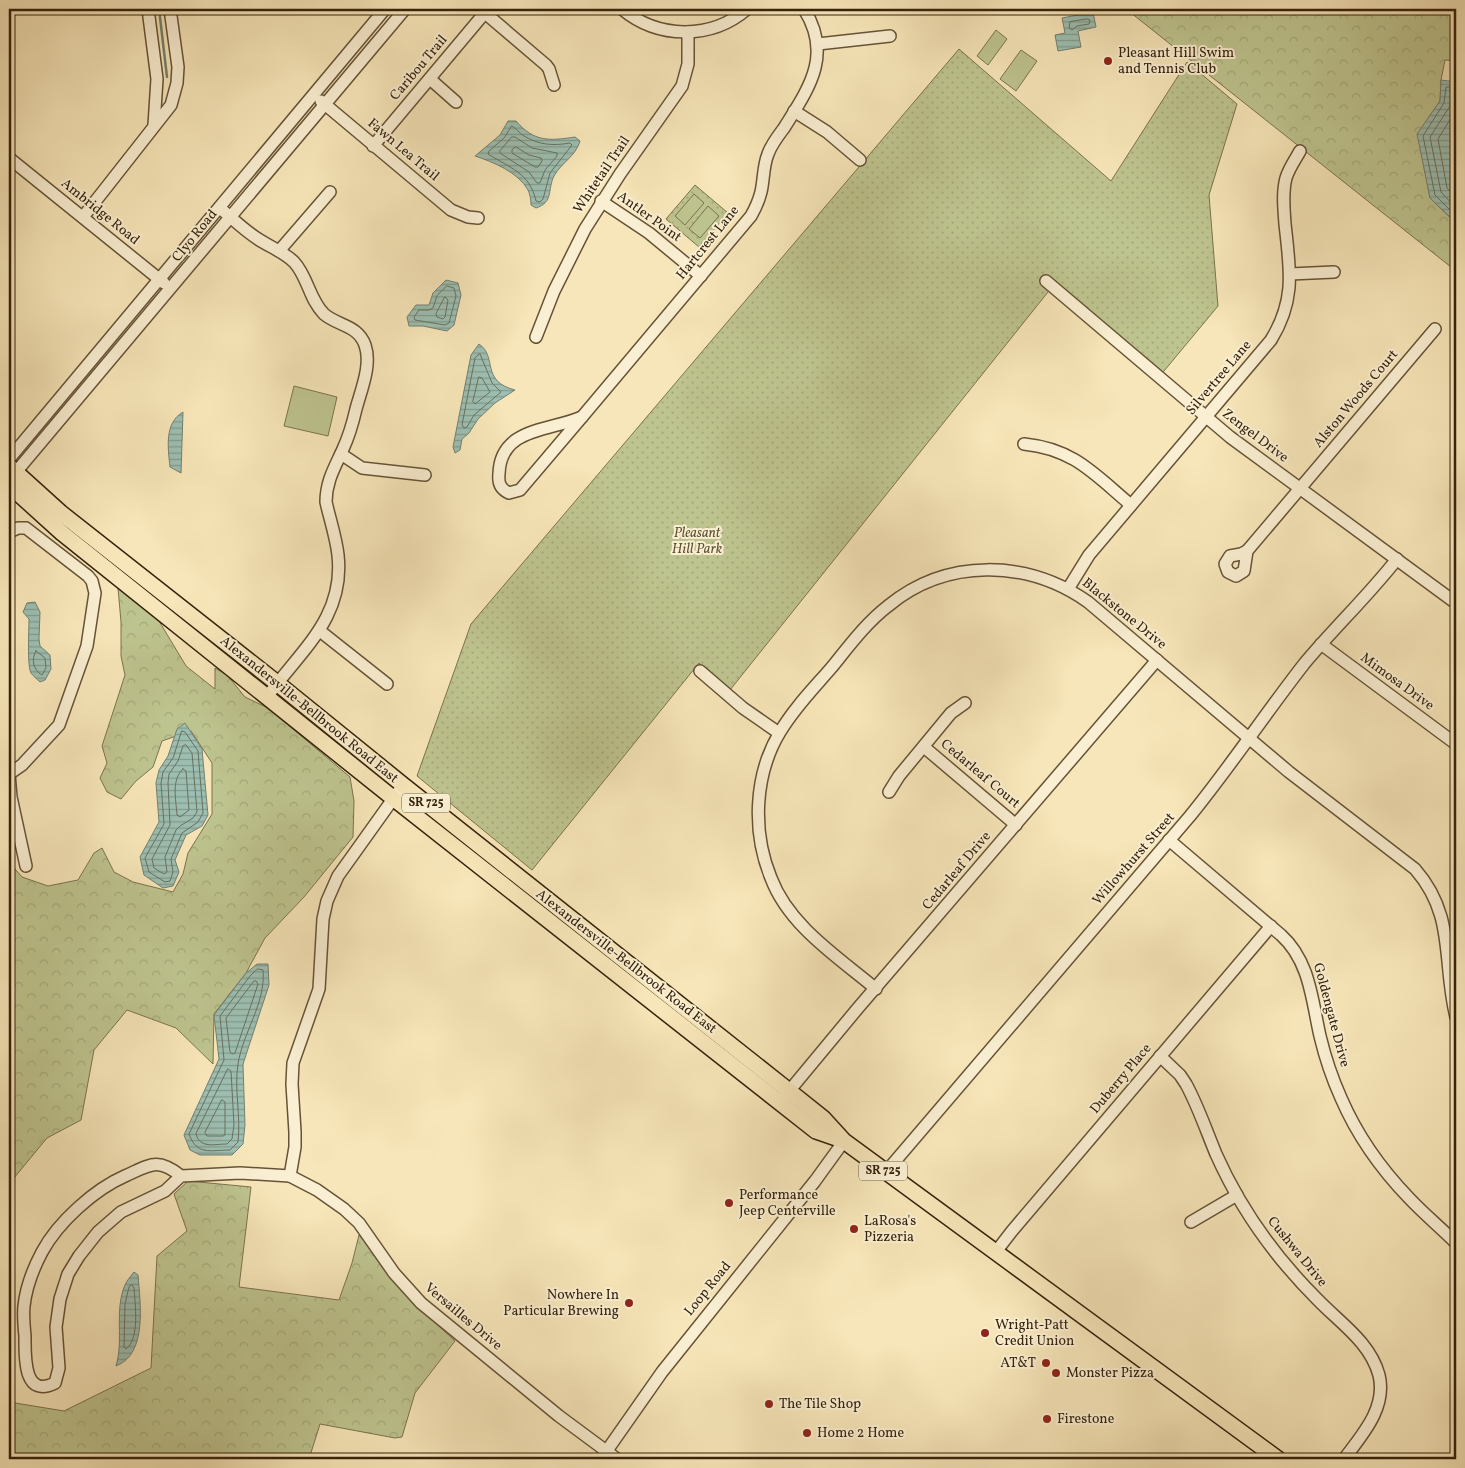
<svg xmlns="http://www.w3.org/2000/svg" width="1465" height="1468" font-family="Vollkorn,serif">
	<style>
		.forest { fill: url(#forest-crowns); stroke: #7a734e }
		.park { fill: url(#park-dots); stroke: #7a734e }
		.garden { fill: #bec48f; stroke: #7a734e }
		.water { fill: url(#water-rules); stroke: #738070 }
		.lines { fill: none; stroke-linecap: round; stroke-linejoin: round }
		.shore { stroke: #69705f; stroke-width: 1 }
		.stream { stroke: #738070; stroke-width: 2.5 }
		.minor-casing { stroke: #665337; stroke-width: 14 }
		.major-casing { stroke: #35220c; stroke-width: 18 }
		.minor { stroke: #faefd2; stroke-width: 11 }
		.major { stroke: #f7e6b9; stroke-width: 15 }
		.poi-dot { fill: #8f2418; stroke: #faefd2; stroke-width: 2 }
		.labels { text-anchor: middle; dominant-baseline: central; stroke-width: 4; stroke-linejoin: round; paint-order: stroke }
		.shield { fill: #faefd2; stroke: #706047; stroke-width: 1 }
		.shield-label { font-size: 12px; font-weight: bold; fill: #35220c }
		.poi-label { font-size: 14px; fill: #35220c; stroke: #faefd2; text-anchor: start }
		.street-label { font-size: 14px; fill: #35220c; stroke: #faefd2 }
		.park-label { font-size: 14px; font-style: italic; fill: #5e5333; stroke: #faefd2 }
	</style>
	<defs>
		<pattern id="forest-crowns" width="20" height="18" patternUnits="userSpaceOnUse" patternTransform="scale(1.25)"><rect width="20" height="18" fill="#bec48f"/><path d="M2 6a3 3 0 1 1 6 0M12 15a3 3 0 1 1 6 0" fill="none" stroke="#a4a87a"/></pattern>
		<pattern id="park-dots" width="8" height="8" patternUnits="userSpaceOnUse" patternTransform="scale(1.25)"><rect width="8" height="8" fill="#bec48f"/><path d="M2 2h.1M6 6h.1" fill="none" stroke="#a4a87a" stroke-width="1.8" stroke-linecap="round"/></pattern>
		<pattern id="water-rules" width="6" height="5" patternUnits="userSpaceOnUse" patternTransform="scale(1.25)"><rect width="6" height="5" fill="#9dbfb2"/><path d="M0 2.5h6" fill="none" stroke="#819b8f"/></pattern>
	</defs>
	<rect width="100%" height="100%" fill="#f7e6b9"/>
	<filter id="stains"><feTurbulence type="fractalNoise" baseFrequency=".004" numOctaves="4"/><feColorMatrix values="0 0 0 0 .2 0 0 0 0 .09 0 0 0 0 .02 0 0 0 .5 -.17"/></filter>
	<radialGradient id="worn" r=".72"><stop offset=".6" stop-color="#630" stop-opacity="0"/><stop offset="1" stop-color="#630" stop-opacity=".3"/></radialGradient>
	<g class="forest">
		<path d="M 1126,9 L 1456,9 L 1456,61 L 1445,60 L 1441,80 L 1440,101 L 1418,134 L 1430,198 L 1456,223 L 1456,271 Z"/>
		<path d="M 118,588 L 159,621 L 186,666 L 215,689 L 215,668 L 227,675 L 245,697 L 268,708 L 350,777 L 354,801 L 353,837 L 304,897 L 265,938 L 246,973 L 214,1014 L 213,1064 L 176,1028 L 127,1010 L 94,1050 L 81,1120 L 47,1138 L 9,1184 L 9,862 L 22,877 L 48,886 L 78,880 L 94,853 L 102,848 L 114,872 L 133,882 L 173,892 L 183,874 L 188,853 L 212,814 L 212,763 L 191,731 L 162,741 L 153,767 L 136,781 L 121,799 L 107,792 L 100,778 L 107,763 L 102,746 L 125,675 L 121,656 L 121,622 Z"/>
		<path d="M 188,1181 L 251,1187 L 239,1287 L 339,1300 L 352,1263 L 359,1235 L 429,1317 L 455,1341 L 415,1393 L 402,1437 L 395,1438 L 320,1424 L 309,1459 L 9,1459 L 9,1402 L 64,1411 L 151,1368 L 157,1256 L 187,1231 L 174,1194 Z"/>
	</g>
	<g class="park">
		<path d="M 959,49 L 1111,181 L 1187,62 L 1237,104 L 1209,195 L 1218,306 L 1159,377 L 1052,287 L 730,690 L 699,663 L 532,870 L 417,776 L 471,624 Z"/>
		<path d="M 695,185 L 728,213 L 699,247 L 666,219 Z"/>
	</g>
	<g class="garden">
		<path d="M 996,30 L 1007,39 L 988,65 L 977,56 Z"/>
		<path d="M 1021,50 L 1037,61 L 1016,91 L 1000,79 Z"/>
		<path d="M 694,194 L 704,203 L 685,225 L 675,216 Z"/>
		<path d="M 708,206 L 719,216 L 700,238 L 689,229 Z"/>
		<path d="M 294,386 L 337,397 L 328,436 L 284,426 Z"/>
	</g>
	<g class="water">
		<path d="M 1093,12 L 1096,27 L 1078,31 L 1081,47 L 1058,51 L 1055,35 L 1065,33 L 1062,18 Z"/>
		<path d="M 1441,80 L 1456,82 L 1456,223 L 1430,198 L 1417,134 L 1440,101 Z"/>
		<path d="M 508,121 L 516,121 C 534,142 549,141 575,137 L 580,141 C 576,156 561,163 554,176 C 547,190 554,202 536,208 L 531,205 C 531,200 530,194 528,190 C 518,172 493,162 475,156 L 500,135 Z"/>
		<path d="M 446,280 L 458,283 L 461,295 L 454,325 L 447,331 L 423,326 L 409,326 L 407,317 L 416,305 L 429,305 L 433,293 Z"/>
		<path d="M 479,344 C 498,357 480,381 515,390 L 495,403 L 478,419 L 469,433 L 462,439 L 460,450 L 455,453 L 453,447 L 471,355 Z"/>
		<path d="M 183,412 L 181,473 L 170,467 C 168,448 164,423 183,412 Z"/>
		<path d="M 35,602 L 40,612 L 39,639 L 40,646 L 50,655 L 51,669 L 45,680 L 40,682 C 37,679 33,676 31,673 C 27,666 29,630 29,619 L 23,612 L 27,603 Z"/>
		<path d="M 185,723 L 202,749 L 208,815 L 202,826 L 186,835 L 175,860 L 179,872 L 173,886 L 163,888 L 144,875 L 140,857 L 159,822 L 156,783 L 159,770 L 168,756 L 177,729 Z"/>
		<path d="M 257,964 L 268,964 L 269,985 L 243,1064 L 245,1125 L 243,1144 L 232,1155 L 200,1155 L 190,1150 L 184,1135 L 219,1059 L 214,1015 L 246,973 Z"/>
		<path d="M 134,1272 L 138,1275 C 140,1302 148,1354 116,1366 C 124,1340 114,1310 125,1285 C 127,1280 131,1276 134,1272 Z"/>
	</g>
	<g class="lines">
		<g class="shore">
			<path d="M 1087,19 L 1090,20 L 1089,24 L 1077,26 L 1072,30 L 1069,28 L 1070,22 Z"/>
			<path d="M 1456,87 L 1446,87 L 1444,103 L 1423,136 L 1435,195 L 1456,216"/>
			<path d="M 1456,93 L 1452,95 L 1450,106 L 1430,137 L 1441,192 L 1456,208"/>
			<path d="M 1456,110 L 1438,139 L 1447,188 L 1456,197"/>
			<path d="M 512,126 C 516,128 519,133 524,136 C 539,145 553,146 570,143 L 572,145 L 550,173 L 543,199 L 540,202 L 536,201 C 530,173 510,168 488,154 L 489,151 L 504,138 Z"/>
			<path d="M 512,137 L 515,137 L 532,148 L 557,153 L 557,156 L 545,170 L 540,183 L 537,183 L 529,172 L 500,153 L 500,151 Z"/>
			<path d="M 516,147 L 529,155 L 541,158 L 542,161 L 538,167 L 535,167 L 512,153 L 512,150 Z"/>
			<path d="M 447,286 L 454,288 L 456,296 L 449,323 L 445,325 L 415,320 L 414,317 L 419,310 L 429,310 L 433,308 L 437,296 Z"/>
			<path d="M 445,297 L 448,300 L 445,317 L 443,319 L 437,317 L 436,314 Z"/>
			<path d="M 480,354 L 492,383 L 501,392 L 474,415 L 467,427 L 464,428 L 462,425 L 475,358 Z"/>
			<path d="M 479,377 L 482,378 L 490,392 L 475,404 L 473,402 Z"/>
			<path d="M 36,651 L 45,658 L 46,668 L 42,675 C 33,670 31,659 36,651 Z"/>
			<path d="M 182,731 L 185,732 L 198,751 L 203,813 L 198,822 L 182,833 L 171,859 L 173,872 L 170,881 L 165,882 L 149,872 L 145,858 L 164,824 L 161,783 L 163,772 L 173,758 Z"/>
			<path d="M 186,745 L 192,753 L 197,812 L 193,818 L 180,826 L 176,830 L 165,857 L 167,872 L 164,874 L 154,868 L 152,859 L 170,825 L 168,783 L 169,774 L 178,761 L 183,746 Z"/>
			<path d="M 183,769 L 186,771 L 189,810 L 180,817 L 177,815 C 176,799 171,780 183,769 Z"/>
			<path d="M 258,969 L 263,970 C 266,1003 243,1032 238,1064 C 234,1089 241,1116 238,1142 L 230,1150 C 210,1150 197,1156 189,1134 L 224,1060 L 220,1016 L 250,976 Z"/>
			<path d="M 256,981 L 258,984 L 235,1053 L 232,1054 L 230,1052 L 226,1018 L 253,982 Z"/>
			<path d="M 228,1069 L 231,1071 L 234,1125 L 232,1139 L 227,1144 C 214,1144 200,1149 196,1134 Z"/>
			<path d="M 222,1100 L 225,1102 L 225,1135 L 223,1136 L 207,1136 L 205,1133 Z"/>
			<path d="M 132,1285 L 134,1288 C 135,1303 140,1339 126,1349 L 124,1347 L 125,1304 L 129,1287 Z"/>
		</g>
		<path class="stream" d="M 159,9 L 167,77"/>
		<defs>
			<g id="minor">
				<path d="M 148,9 L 157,79 L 154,125"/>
				<path d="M 622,9 C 658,39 711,40 747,9"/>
				<path d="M 485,13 L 546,65 L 549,69 L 554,85"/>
				<path d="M 818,44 L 890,36"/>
				<path d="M 430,79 L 456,102"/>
				<path d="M 321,101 L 451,210 L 468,217 L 478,218"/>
				<path d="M 794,111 L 827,132 L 860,160"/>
				<path d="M 373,146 L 488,9"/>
				<path d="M 9,158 L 164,283"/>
				<path d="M 601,201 L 649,233 L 701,276"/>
				<path d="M 220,208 C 233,219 244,230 258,239 C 270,247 284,252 294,262 C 308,277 309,299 324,314 C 338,326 358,325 365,345 C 372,365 361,390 356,409 C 353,422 349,436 343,449 C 335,467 326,481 326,502 C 330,520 336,537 338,555 C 345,618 300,651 267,697"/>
				<path d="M 83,217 L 171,105 L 177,83 L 178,67 L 170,9"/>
				<path d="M 279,251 L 330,192"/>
				<path d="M 1290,274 L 1334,272"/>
				<path d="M 1046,281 L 1230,437 L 1456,603"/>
				<path d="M 536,337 L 554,291 L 585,229 L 620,174 L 682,86 L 688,64 L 688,32"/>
				<path d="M 582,417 L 751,216 C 755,209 759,200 761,192 C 764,179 763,166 768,154 C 771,145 778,136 784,128 C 809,88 833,55 804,9"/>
				<path d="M 582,417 L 520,490 L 509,493 C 500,489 498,483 499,474 C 500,427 551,431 582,417 Z"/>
				<path d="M 1024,444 C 1074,449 1094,474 1131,505"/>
				<path d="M 341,454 L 362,468 L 425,475"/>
				<path d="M 9,459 L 385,9"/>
				<path d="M 11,478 L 405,9"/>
				<path d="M 9,532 L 18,528 L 26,528 L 88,576 L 92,581 L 95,593 L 87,646 L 59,725 L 22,765 L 9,774"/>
				<path d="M 1247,551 L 1435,329"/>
				<path d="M 1247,551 L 1244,571 L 1236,576 L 1228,572 L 1225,564 L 1230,556 L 1241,554 Z"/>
				<path d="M 1068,589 L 1089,555 L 1271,340 C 1296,299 1290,270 1285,224 C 1284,209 1282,193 1286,178 C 1289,168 1295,160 1300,151"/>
				<path d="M 320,631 L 387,684"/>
				<path d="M 1321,644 L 1456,744"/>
				<path d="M 700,671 L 743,708 L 779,733"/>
				<path d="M 924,747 L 1016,825"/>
				<path d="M 9,773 L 11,797 L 26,866"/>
				<path d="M 398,792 L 338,876 L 327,901 L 323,919 L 319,989 L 293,1063 L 292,1084 L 295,1132 L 295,1147 L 290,1176 L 317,1190 L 344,1209 L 359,1223 L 394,1273 L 421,1303 L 559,1416 L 617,1459"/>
				<path d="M 889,792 L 899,776 L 951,713 L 965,703"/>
				<path d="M 1169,840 L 1281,935 C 1310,961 1312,1001 1320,1036 C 1325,1057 1332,1078 1341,1098 C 1357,1135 1381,1169 1409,1198 C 1424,1214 1441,1228 1456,1243"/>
				<path d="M 876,989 C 838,957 789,926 771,878 C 752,832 754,775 780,732 C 794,708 814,688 832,667 C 849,646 866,623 888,606 C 946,558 1027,559 1088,602 L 1289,772 L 1415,869 C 1456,916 1442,961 1456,1017"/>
				<path d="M 1160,1056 L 1180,1075 L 1186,1084 C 1198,1106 1206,1130 1216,1154 C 1240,1208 1275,1257 1317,1299 C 1340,1323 1370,1342 1379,1375 C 1387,1408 1362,1435 1344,1459"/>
				<path d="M 785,1096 L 858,1008 L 1157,660"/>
				<path d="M 885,1173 L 1190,816 C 1230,767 1265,714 1304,664 C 1334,628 1368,596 1397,559"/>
				<path d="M 181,1176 C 157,1157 150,1165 125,1176 C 95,1189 58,1222 42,1252 C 34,1267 26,1288 24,1306 C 23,1315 24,1326 25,1336 C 25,1356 23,1399 55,1383 L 59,1368 L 56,1327 L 60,1299 L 68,1274 L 79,1256 L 98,1232 L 121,1212 L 165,1191 L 181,1176 L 240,1173 L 290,1176"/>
				<path d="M 1191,1222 L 1237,1195"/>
				<path d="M 995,1253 L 1012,1231 L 1271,926"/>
				<path d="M 601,1459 L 662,1372 L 815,1181 L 844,1141"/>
			</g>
			<g id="major">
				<path d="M 9,466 L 61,513 L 277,683 L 403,785 L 789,1091 L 823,1118 L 844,1141 L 1278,1459"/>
				<path d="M 9,485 L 62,533 L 393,798 L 816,1131 L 842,1140"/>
			</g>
		</defs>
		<use href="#minor" class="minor-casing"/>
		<use href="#major" class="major-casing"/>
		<use href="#minor" class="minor"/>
		<use href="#major" class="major"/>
	</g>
	<g class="poi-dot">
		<circle cx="1108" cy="61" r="5"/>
		<circle cx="729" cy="1203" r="5"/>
		<circle cx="854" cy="1229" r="5"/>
		<circle cx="629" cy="1303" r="5"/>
		<circle cx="985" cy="1333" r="5"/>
		<circle cx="1046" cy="1363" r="5"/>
		<circle cx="1056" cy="1373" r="5"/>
		<circle cx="769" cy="1404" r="5"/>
		<circle cx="1047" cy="1419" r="5"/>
		<circle cx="807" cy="1433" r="5"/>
	</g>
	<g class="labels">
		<g class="shield">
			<rect x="402" y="793.5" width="48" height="19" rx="4"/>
			<rect x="859" y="1161.5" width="48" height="19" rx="4"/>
		</g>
		<g class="shield-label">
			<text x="426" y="803">SR 725</text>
			<text x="883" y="1171">SR 725</text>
		</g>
		<g class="poi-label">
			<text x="1118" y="53">Pleasant Hill Swim<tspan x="1118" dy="16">and Tennis Club</tspan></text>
			<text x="739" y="1195">Performance<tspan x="739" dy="16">Jeep Centerville</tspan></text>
			<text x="864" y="1221">LaRosa's<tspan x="864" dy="16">Pizzeria</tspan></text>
			<text x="619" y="1295" text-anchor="end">Nowhere In<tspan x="619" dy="16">Particular Brewing</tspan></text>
			<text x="995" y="1325">Wright-Patt<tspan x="995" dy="16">Credit Union</tspan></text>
			<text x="1036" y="1363" text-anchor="end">AT&amp;T</text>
			<text x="1066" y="1373">Monster Pizza</text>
			<text x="779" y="1404">The Tile Shop</text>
			<text x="1057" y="1419">Firestone</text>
			<text x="817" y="1433">Home 2 Home</text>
		</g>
		<g class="street-label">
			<text transform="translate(419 68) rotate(-50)">Caribou Trail</text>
			<text transform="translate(403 150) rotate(40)">Fawn Lea Trail</text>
			<text transform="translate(602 175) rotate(-56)">Whitetail Trail</text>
			<text transform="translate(100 212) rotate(39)">Ambridge Road</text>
			<text transform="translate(649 217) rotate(36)">Antler Point</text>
			<text transform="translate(195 236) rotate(-51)">Clyo Road</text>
			<text transform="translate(708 243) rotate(-51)">Hartcrest Lane</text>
			<text transform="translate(1219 378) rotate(-50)">Silvertree Lane</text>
			<text transform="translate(1356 399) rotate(-50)">Alston Woods Court</text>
			<text transform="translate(1255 436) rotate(37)">Zengel Drive</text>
			<text transform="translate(1124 614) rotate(39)">Blackstone Drive</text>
			<text transform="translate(1397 682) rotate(36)">Mimosa Drive</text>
			<text transform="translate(309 710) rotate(39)">Alexandersville-Bellbrook Road East</text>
			<text transform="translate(980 774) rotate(40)">Cedarleaf Court</text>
			<text transform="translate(1134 859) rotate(-49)">Willowhurst Street</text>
			<text transform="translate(957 871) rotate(-50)">Cedarleaf Drive</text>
			<text transform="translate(626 962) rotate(38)">Alexandersville-Bellbrook Road East</text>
			<text transform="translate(1331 1015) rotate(75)">Goldengate Drive</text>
			<text transform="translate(1121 1079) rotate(-50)">Duberry Place</text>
			<text transform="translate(1297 1252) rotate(51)">Cushwa Drive</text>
			<text transform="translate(708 1289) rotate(-51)">Loop Road</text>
			<text transform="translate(463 1317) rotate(40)">Versailles Drive</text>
		</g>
		<g class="park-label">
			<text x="697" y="533">Pleasant<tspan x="697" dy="16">Hill Park</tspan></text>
		</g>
	</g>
	<rect width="1465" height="1468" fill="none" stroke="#f7e6b9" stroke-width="30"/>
	<rect x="10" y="10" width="1445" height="1448" fill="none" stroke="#35220c" stroke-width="2.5"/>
	<rect x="15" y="15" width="1435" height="1438" fill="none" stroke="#35220c"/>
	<rect width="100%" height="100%" filter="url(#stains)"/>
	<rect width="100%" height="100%" fill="url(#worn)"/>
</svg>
